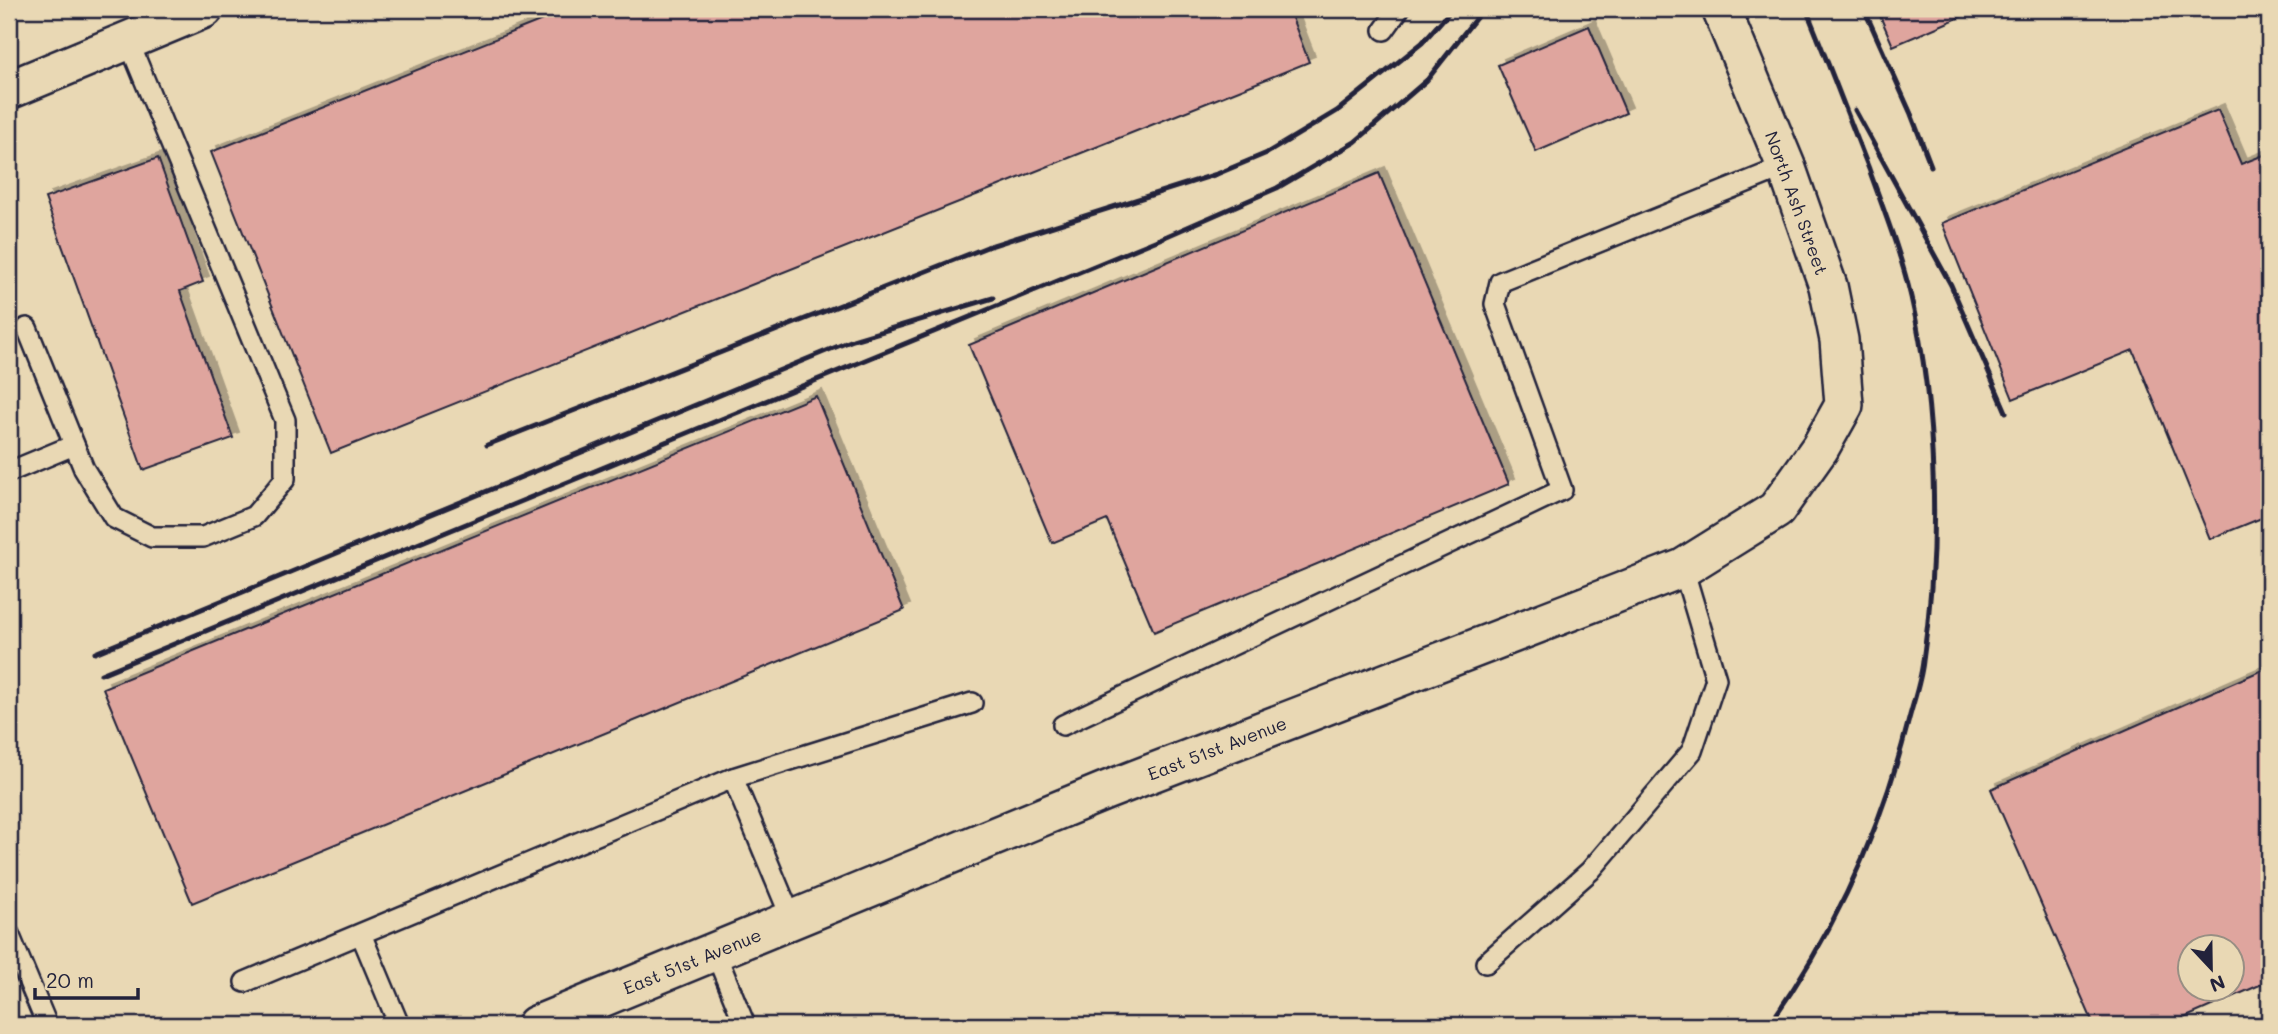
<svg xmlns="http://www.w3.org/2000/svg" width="2278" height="1034" font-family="Mali,sans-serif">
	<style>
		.building { fill: #dfa59e; stroke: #22223b; stroke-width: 2; fill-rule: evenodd; filter: url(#shadow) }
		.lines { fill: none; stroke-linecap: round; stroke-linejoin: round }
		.lane-casing { stroke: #22223b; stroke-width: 24 }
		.street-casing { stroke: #22223b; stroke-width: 42 }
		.lane { stroke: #e9d8b4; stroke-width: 19 }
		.street { stroke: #e9d8b4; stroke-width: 37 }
		.rail { stroke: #22223b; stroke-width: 5 }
		.labels { text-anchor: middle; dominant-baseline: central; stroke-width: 5; stroke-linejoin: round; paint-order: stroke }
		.street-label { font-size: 18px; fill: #22223b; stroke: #e9d8b4 }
	</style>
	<defs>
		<filter id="shadow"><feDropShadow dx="6" dy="-6" stdDeviation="0" flood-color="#0004"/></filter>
	</defs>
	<rect width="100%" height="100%" fill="#e9d8b4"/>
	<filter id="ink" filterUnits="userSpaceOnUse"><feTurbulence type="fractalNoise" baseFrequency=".0143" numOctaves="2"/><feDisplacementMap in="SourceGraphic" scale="14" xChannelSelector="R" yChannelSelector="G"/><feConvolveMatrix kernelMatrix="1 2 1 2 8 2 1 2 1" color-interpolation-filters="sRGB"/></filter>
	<g filter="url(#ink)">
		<g class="building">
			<path d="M 570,9 L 1292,9 L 1289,10 L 1309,62 L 331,453 L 211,152 Z"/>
			<path d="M 1877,9 L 1979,9 L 1893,46 Z"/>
			<path d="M 1589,26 L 1626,113 L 1536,152 L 1498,65 Z"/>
			<path d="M 2218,110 L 2241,164 L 2269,153 L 2269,515 L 2210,539 L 2133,350 L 2013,399 L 1942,223 Z"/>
			<path d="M 158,158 L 203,282 L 180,291 L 233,438 L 143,470 L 45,198 Z"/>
			<path d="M 1379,173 L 1509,484 L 1154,632 L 1107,520 L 1052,543 L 969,345 Z"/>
			<path d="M 816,396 L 904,610 L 192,903 L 103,688 Z"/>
			<path d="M 2269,667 L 2269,981 L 2168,1025 L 2094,1025 L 1991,789 ZM 2190,946 L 2232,946 L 2232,988 L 2190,988 Z"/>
		</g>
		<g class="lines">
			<defs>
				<g id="lane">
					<path d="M 1384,30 L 1399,9"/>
					<path d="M 27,328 L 84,469 L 114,518 L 152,537 L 203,537 L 254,516 L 285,479 L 285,420 L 128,40"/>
					<path d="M 9,472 L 74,445"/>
					<path d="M 1063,725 L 1562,490 L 1495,304 L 1500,282 L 1786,166"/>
					<path d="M 733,778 L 792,920"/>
					<path d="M 9,934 L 47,1025"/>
					<path d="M 361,934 L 399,1025"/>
					<path d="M 715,952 L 745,1025"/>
					<path d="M 1486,963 L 1590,871 L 1692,751 L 1716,679 L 1683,568"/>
					<path d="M 245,982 L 733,778 L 972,703"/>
				</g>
				<g id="street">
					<path d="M 9,90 L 204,9"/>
					<path d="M 536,1025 L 1105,791 L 1683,568 L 1776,510 L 1820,448 L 1844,405 L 1839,340 L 1828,286 L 1786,166 L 1721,9"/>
				</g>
			</defs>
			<use href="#lane" class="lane-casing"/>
			<use href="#street" class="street-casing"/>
			<use href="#lane" class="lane"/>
			<use href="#street" class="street"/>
			<g class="rail">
				<path d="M 1864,9 L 1911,114 L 1931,166"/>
				<path d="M 1855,110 L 1951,285 L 2006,412"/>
				<path d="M 487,445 L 987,247 L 1217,174 L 1267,153 L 1337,111 L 1422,43 L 1452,9"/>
				<path d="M 95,653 L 853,340 L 993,298"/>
				<path d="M 101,674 L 1167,236 L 1277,188 L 1355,142 L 1427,80 L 1483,9"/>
				<path d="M 1769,1025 C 1834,933 1882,828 1909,719 C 1914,700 1921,680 1923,661 C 1940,547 1937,409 1911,297 C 1901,254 1884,211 1869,169 C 1848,116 1828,62 1806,9"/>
			</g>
		</g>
	</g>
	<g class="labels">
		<g class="street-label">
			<text transform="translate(1797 203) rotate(70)">North Ash Street</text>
			<text transform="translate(1217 748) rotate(-21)">East 51st Avenue</text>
			<text transform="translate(692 961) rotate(-22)">East 51st Avenue</text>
		</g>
	</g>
	<rect width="2278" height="1034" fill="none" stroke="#e9d8b4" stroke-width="35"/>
	<rect x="18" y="18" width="2243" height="999" fill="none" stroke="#22223b" stroke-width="2.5" filter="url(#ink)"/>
	<g transform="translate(2211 968) rotate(158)"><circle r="33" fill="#e9d8b4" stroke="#998f84" stroke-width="2"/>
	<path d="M0-5L12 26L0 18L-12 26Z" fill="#22223b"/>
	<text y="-10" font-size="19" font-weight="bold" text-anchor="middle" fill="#22223b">N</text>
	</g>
	<path d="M35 988v10h103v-10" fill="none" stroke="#22223b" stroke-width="3.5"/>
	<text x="46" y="988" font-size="21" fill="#22223b" stroke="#e9d8b4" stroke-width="5" paint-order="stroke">20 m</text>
</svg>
